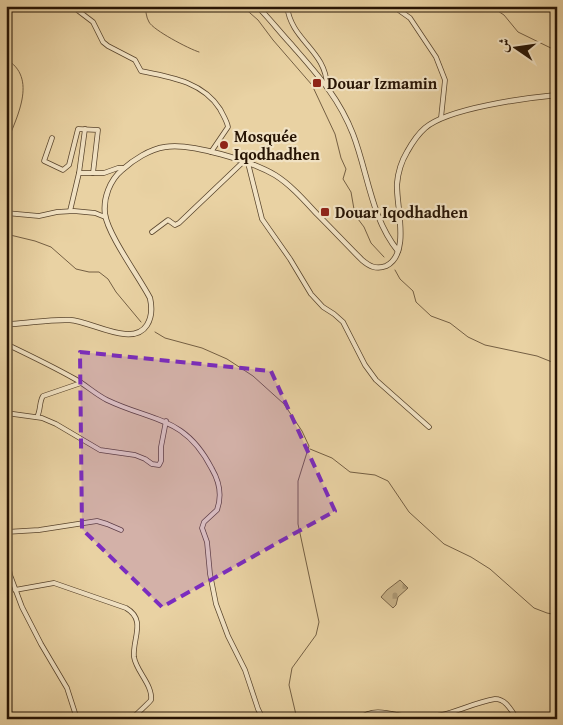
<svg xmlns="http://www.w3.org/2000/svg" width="563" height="725" font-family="'Gentium Book Plus',Amiri,serif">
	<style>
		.cemetery { fill: url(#cemetery-stones); stroke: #786346 }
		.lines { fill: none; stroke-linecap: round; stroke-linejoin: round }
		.stream { stroke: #745f43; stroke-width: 1 }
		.minor-casing { stroke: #58442c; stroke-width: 5.5 }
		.tertiary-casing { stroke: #58442c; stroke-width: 6 }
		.minor { stroke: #f1e2c3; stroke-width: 4 }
		.tertiary { stroke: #f1e2c3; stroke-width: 4.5 }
		.marked { fill: #7b2cbf; fill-opacity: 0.2; stroke: #7b2cbf; stroke-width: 4; stroke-dasharray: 10 6; stroke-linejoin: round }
		.poi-dot { fill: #8f2418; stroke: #f1e2c3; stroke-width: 2 }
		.labels { text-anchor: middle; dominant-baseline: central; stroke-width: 4.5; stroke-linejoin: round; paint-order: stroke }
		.poi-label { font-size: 16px; font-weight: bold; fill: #271404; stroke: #f1e2c3; text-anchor: start }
	</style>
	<defs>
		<pattern id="cemetery-stones" width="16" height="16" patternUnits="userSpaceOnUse" patternTransform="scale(1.25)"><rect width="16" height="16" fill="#c8b288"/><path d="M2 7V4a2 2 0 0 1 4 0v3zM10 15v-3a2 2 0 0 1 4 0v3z" fill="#ac9874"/></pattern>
	</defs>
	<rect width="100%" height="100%" fill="#e9d2a3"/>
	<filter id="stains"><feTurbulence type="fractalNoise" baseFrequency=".004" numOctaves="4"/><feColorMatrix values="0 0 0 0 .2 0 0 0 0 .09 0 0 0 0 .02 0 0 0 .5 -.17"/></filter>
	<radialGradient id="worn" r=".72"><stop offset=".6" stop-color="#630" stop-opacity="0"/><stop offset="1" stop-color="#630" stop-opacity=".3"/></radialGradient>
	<path class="cemetery" d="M 400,580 L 408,588 L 398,597 L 396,605 L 393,608 L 381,597 L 387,590 Z"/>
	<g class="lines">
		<g class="stream">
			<path d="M 145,6 C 146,11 146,17 149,22 C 153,30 189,49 199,52"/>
			<path d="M 242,6 L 258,20 L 273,40 L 312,85 L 335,134 L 341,158 L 346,169 L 343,179 L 351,192 L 355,215 L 364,227 L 371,243 L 384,257"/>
			<path d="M 490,6 L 504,15 L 518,32 L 557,51"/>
			<path d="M 6,59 C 39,78 16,118 6,145"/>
			<path d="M 6,234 L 35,241 L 51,247 L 76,269 L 89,272 L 99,272 L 108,279 L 116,292 L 141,322"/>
			<path d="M 395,270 L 400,279 L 413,291 L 416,302 L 431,316 L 450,323 L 468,337 L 485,345 L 537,356 L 557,364"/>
			<path d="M 155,332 L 165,338 L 202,348 L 227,359 L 253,376 L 284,404 L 302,431 L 309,446 L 298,481 L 298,524 L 319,622 L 316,635 L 292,668 L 289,685 L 297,719"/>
			<path d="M 310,449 L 332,458 L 350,472 L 375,475 L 388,481 L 409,512 L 444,544 L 471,557 L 490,569 L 534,608 L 547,613 L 557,615"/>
		</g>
		<defs>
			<g id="minor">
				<path d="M 72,6 L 93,22 L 103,42 L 108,46 L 135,60 L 141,71 C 171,77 203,82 220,109 C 223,115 227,121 228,127 L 211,152"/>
				<path d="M 287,6 C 291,41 326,50 327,86"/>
				<path d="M 393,6 L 410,18 L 436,57 L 445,80 L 441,118"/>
				<path d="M 52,138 L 44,161 L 63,170 L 69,165 L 78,129 L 98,130 L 93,173"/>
				<path d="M 248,163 L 262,219 L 290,259 L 311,294 L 323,307 L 334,314 L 343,322 L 365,365 L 376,380 L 429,427"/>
				<path d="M 79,173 L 85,129"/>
				<path d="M 70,211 L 79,173 L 104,173 L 118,168 L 124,168"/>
				<path d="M 6,213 L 39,216 L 57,212 L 74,211 L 95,213 L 105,217"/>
				<path d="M 152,232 L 168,220 L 175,225 L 179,223 L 243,162"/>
				<path d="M 6,344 C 29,355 52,366 75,379 C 86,385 95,394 107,400 C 153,422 185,416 212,469 C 219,481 222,496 217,510 L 204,522 L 202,528 L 207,542 L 210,574 L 216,604 L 228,636 L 245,670 L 258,709 L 263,719"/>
				<path d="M 6,413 L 42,418 L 56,424 L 100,450 L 135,455 L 145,459 L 152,464 L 159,465 L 161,461 L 161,447 L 166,421"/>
				<path d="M 37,417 C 41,410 39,402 43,396 L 81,383"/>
				<path d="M 6,532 L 39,530 L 97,521 L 107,524 L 121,530"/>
				<path d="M 6,550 L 10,575 L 22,607 L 41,644 L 67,688 L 77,719"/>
				<path d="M 15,590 L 54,583 L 126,608 C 147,620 132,639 134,657 C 136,671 153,685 151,700 C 150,702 135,715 132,719"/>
				<path d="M 359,719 C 375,705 397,717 416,718 C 445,719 467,704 495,699 C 506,699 511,710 517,719"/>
			</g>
			<g id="tertiary">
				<path d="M 257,6 C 269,18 279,31 290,43 C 316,73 338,96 353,134 C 368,173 371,218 398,251"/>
				<path d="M 6,322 L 12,324 C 31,323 51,319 70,320 C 91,321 133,348 147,325 C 152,317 152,307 150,298 C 139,277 108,235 105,214 C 103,198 110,180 122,170 C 133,160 150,149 165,147 C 190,142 253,162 275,175 C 291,185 304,200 317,214 C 332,229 347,245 362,260 C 369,266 376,270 386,266 C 411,254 396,206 397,184 C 398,172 401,162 407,152 C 412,143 418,134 425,128 C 448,108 526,98 557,95"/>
			</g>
		</defs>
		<use href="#minor" class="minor-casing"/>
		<use href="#tertiary" class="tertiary-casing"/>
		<use href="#minor" class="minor"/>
		<use href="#tertiary" class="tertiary"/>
	</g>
	<path class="marked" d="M 80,352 L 271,371 L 335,511 L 162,607 L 82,529 Z"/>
	<g class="poi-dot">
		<rect x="312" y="78" width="10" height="10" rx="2.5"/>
		<circle cx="224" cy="145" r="5"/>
		<rect x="320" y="207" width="10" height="10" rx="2.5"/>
	</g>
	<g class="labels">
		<g class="poi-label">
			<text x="327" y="83">Douar Izmamin</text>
			<text x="234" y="136">Mosquée<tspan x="234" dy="18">Iqodhadhen</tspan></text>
			<text x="335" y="212">Douar Iqodhadhen</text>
		</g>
	</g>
	<rect width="563" height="725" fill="none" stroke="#e9d2a3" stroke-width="25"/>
	<rect x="8" y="8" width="548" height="710" fill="none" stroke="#271404" stroke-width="2.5"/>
	<rect x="12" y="12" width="538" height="700" fill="none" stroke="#271404"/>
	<g transform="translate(516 48) rotate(283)" stroke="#f1e2c3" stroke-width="4" paint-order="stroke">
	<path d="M0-4L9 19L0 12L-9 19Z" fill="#271404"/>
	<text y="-8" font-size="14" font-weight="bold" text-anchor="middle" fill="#271404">ش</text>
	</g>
	<rect width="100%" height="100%" filter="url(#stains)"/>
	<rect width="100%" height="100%" fill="url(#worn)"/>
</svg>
